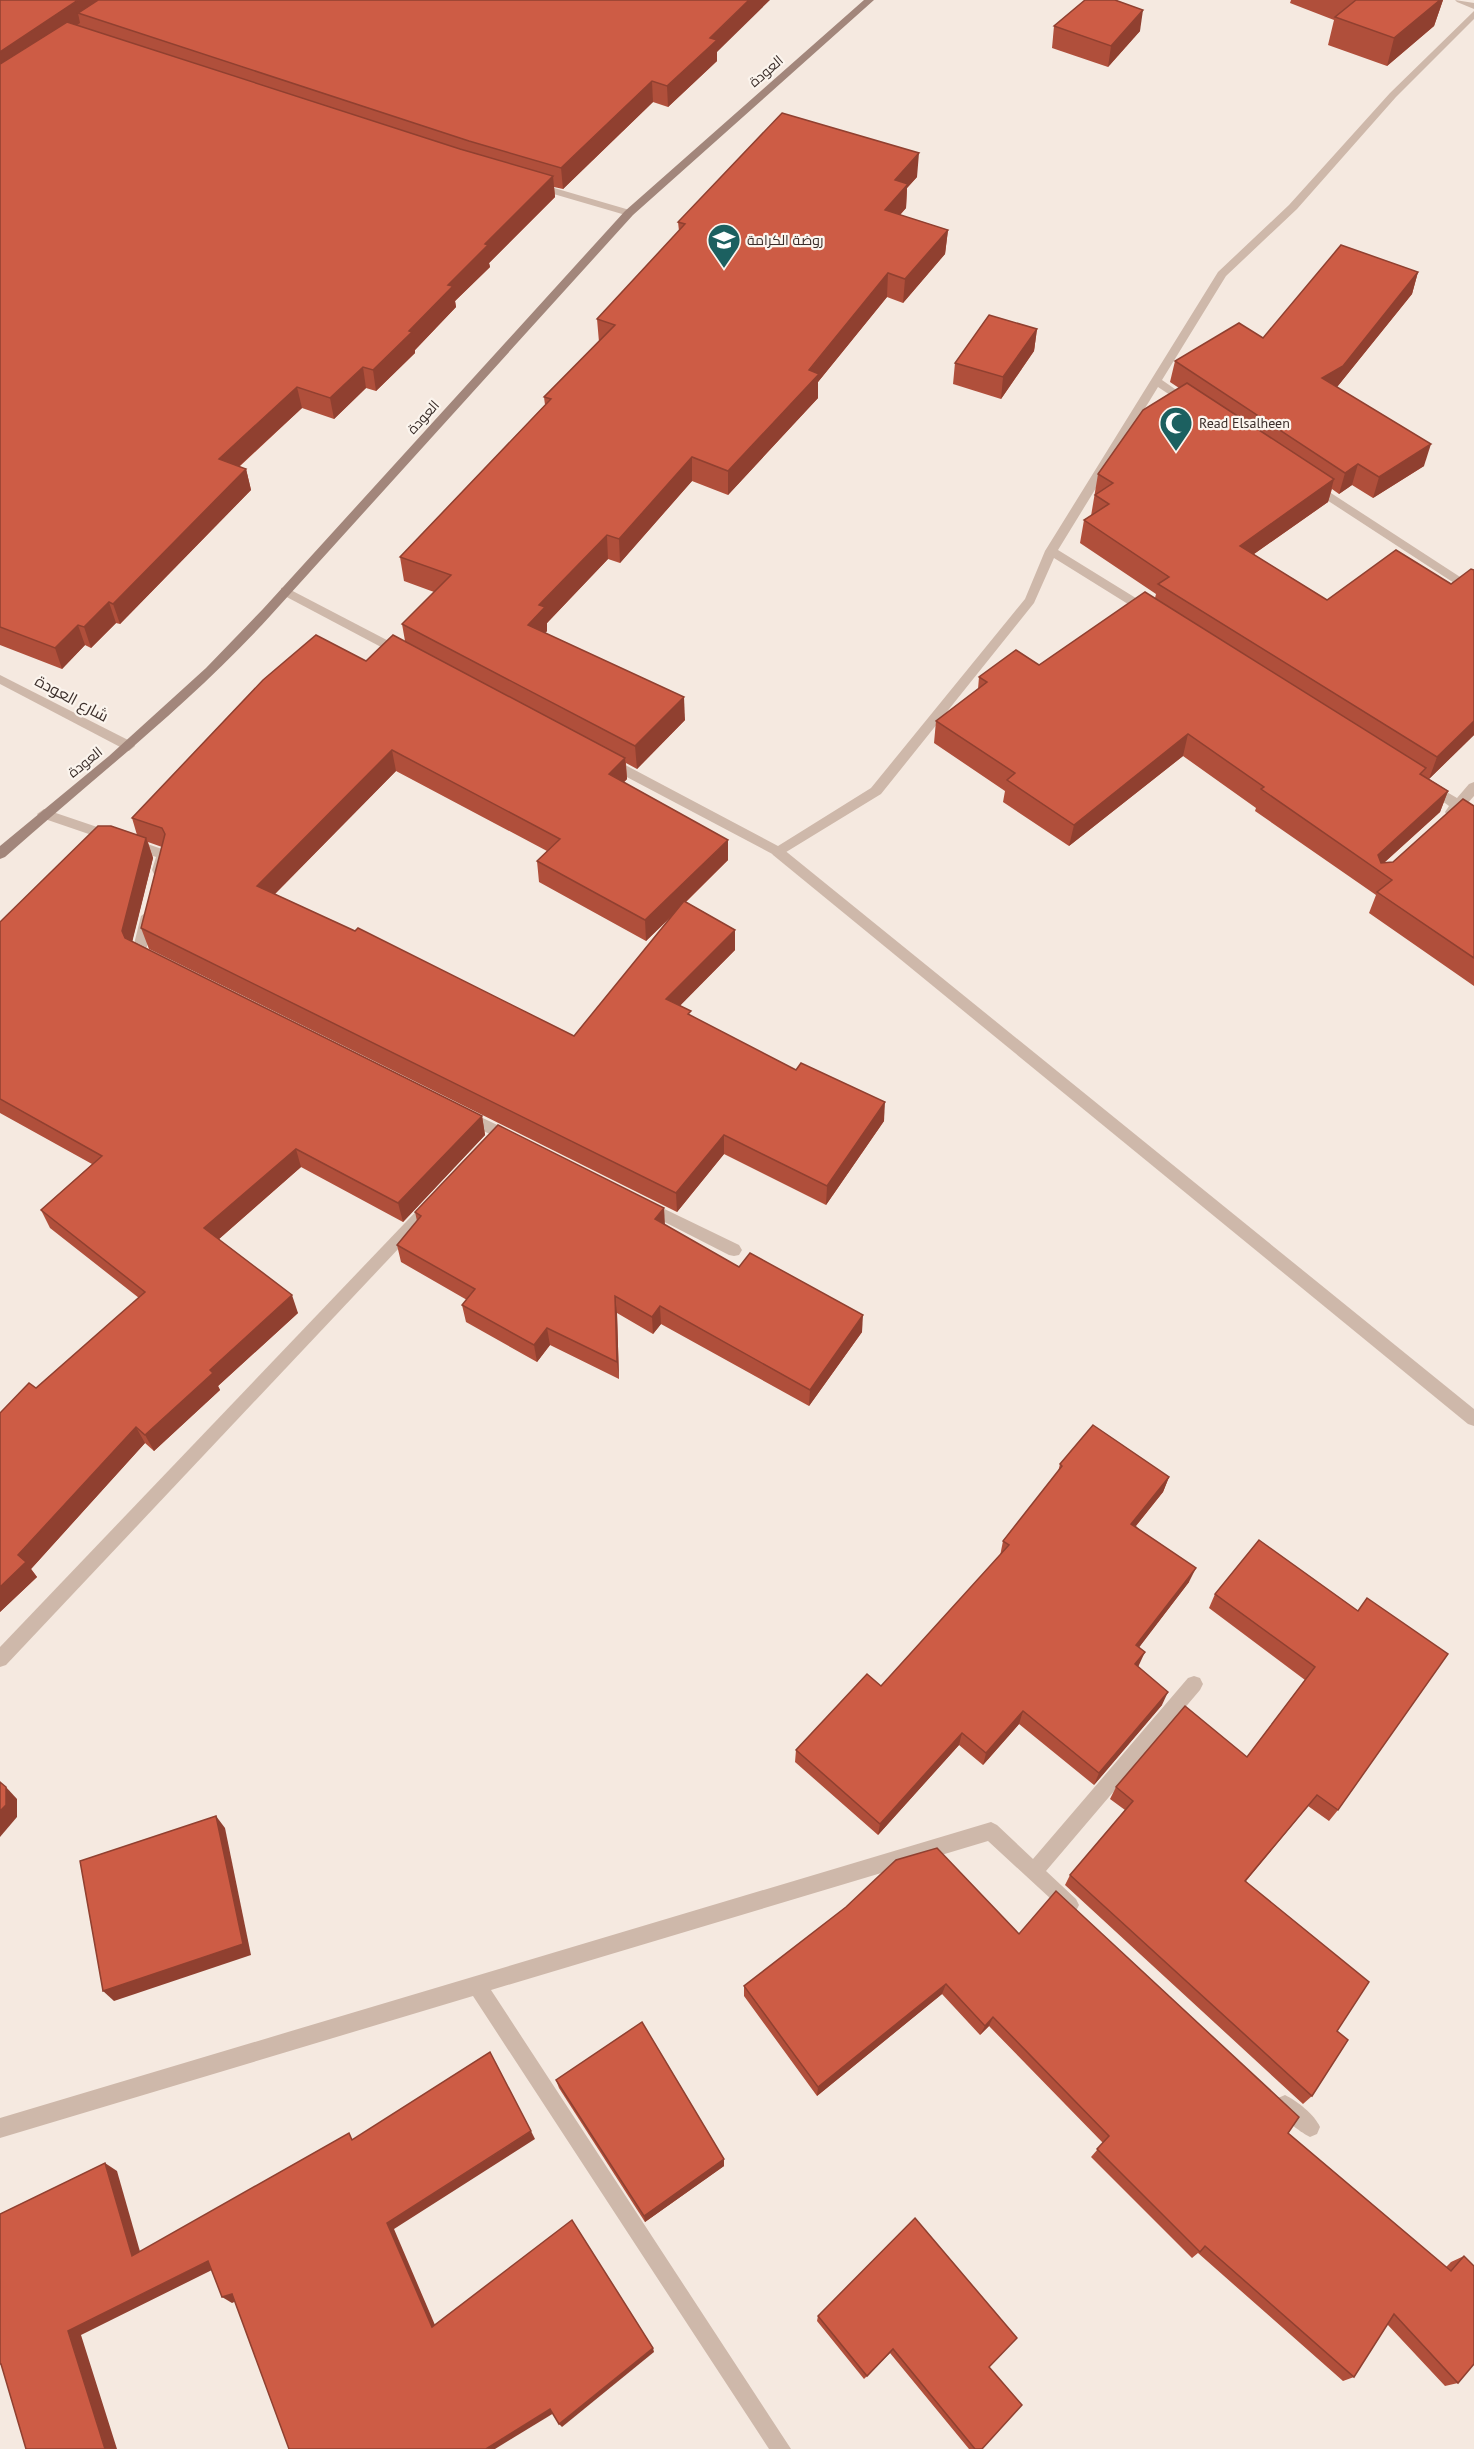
<svg xmlns="http://www.w3.org/2000/svg" width="1474" height="2449" font-family="'PT Sans',Cairo,sans-serif">
	<style>
		.lines { fill: none; stroke-linecap: round; stroke-linejoin: round }
		.service { fill: #ceb8aa; fill-rule: evenodd }
		.minor { fill: #ceb8aa; fill-rule: evenodd }
		.secondary { fill: #a2867b; fill-rule: evenodd }
		.wall { fill: #b04f3b; fill-rule: evenodd }
		.shaded-wall { fill: #904030 }
		.building { fill: #cd5c45; stroke: #904030; stroke-width: 1.5 }
		.labels { text-anchor: middle; dominant-baseline: central; stroke-width: 4.5; stroke-linejoin: round; paint-order: stroke }
		.far-street-label { font-size: 14px; fill: #3b2e2a; stroke: #fbf4ed }
		.far-poi-label { font-size: 14px; fill: #3b2e2a; stroke: #fbf4ed; text-anchor: start }
		.street-label { font-size: 16px; fill: #3b2e2a; stroke: #fbf4ed }
	</style>
	<rect width="100%" height="100%" fill="#f5e9e0"/>
	<g class="lines">
		<g class="service">
			<path d="M 778,847 L 783,849 L 1474,1409 L 1474,1426 L 1468,1424 L 773,855 L 771,852 Z"/>
			<path d="M 429,1201 L 434,1203 L 436,1207 L 434,1211 L 6,1665 L 0,1667 L 0,1647 L 424,1203 Z"/>
		</g>
		<g class="minor">
			<path d="M 1455,0 L 1474,3 L 1474,9 L 1457,2 Z"/>
			<path d="M 1474,11 L 1474,19 L 1396,97 L 1297,209 L 1226,276 L 1162,380 L 1195,403 L 1189,406 L 1185,405 L 1158,387 L 1058,550 L 1152,608 L 1152,614 L 1144,614 L 1054,558 L 1034,603 L 881,794 L 778,857 L 604,765 L 603,762 L 604,759 L 614,759 L 778,846 L 871,788 L 1025,599 L 1045,551 L 1218,272 L 1289,205 L 1390,93 Z"/>
			<path d="M 537,183 L 633,211 L 634,213 L 629,216 L 533,188 L 533,184 Z"/>
			<path d="M 1314,482 L 1474,586 L 1474,596 L 1310,489 L 1308,486 Z"/>
			<path d="M 285,587 L 406,650 L 408,653 L 406,656 L 398,656 L 281,594 L 281,588 Z"/>
			<path d="M 0,675 L 134,743 L 135,746 L 129,751 L 124,749 L 0,684 Z"/>
			<path d="M 1428,781 L 1457,798 L 1469,784 L 1474,782 L 1474,796 L 1466,805 L 1474,810 L 1474,821 L 1459,813 L 1452,817 L 1447,815 L 1445,812 L 1449,806 L 1422,786 Z"/>
			<path d="M 44,809 L 168,851 L 170,854 L 166,870 L 159,875 L 154,874 L 152,870 L 156,857 L 39,817 L 37,814 Z"/>
			<path d="M 148,911 L 155,916 L 146,950 L 159,959 L 152,964 L 134,956 L 132,952 L 141,916 Z"/>
			<path d="M 466,1110 L 516,1134 L 518,1138 L 516,1142 L 506,1142 L 461,1120 L 459,1116 L 461,1112 Z"/>
			<path d="M 648,1201 L 739,1245 L 742,1250 L 739,1255 L 734,1256 L 729,1255 L 643,1211 L 641,1207 L 643,1203 Z"/>
			<path d="M 1194,1676 L 1200,1678 L 1203,1684 L 1200,1690 L 1046,1871 L 1076,1899 L 1079,1905 L 1076,1911 L 1070,1914 L 1064,1911 L 988,1841 L 491,1990 L 791,2449 L 769,2449 L 473,1996 L 0,2138 L 0,2118 L 991,1822 L 997,1825 L 1033,1859 L 1188,1678 Z"/>
			<path d="M 1285,2095 C 1297,2101 1314,2114 1320,2127 L 1317,2134 L 1310,2137 C 1298,2131 1281,2117 1275,2105 L 1278,2098 Z"/>
		</g>
		<path class="secondary" d="M 864,0 L 874,0 L 633,215 L 271,615 C 190,704 95,777 5,857 L 0,859 L 0,846 L 109,756 L 206,668 L 263,609 L 625,211 Z"/>
	</g>
	<g class="wall">
		<path d="M 0,0 L 717,52 L 717,61 L 668,107 L 653,102 L 563,189 L 554,187 L 555,197 L 489,263 L 490,267 L 455,301 L 456,307 L 415,350 L 415,353 L 376,391 L 366,388 L 334,419 L 302,408 L 239,467 L 246,469 L 251,490 L 120,624 L 116,623 L 91,648 L 85,645 L 62,669 L 0,645 Z"/>
		<path d="M 1291,0 L 1443,0 L 1434,26 L 1387,66 L 1328,45 L 1334,20 L 1290,3 Z"/>
		<path d="M 1054,26 L 1140,31 L 1108,67 L 1052,48 Z"/>
		<path d="M 917,177 L 907,188 L 906,208 L 900,215 L 948,230 L 945,254 L 903,303 L 887,297 L 818,382 L 818,398 L 728,495 L 692,481 L 620,563 L 608,559 L 547,623 L 547,631 L 545,633 L 685,720 L 637,769 L 626,763 L 627,779 L 624,782 L 728,860 L 686,902 L 735,930 L 735,950 L 680,1005 L 691,1016 L 884,1121 L 826,1205 L 724,1154 L 677,1212 L 149,949 L 141,928 L 162,847 L 148,842 L 153,858 L 132,941 L 482,1116 L 485,1135 L 403,1222 L 301,1167 L 219,1239 L 298,1313 L 218,1386 L 220,1390 L 154,1451 L 145,1443 L 31,1569 L 37,1577 L 0,1612 L 36,1388 L 139,1298 L 50,1228 L 41,1210 L 92,1164 L 0,1113 L 0,922 L 137,835 L 132,818 L 366,661 L 405,641 L 402,624 L 434,592 L 404,581 L 400,557 L 545,405 L 544,397 L 599,342 L 597,319 L 679,231 L 678,222 ZM 396,771 L 547,851 L 537,861 L 539,882 L 646,941 L 674,914 L 574,1036 L 275,894 Z"/>
		<path d="M 1418,272 L 1412,294 L 1337,387 L 1424,466 L 1373,498 L 1352,485 L 1339,494 L 1332,489 L 1328,502 L 1254,554 L 1474,735 L 1429,779 L 1448,791 L 1440,812 L 1385,862 L 1393,862 L 1474,806 L 1474,986 L 1369,913 L 1376,895 L 1255,811 L 1256,808 L 1183,756 L 1069,846 L 1003,802 L 1005,791 L 934,743 L 936,721 L 978,689 L 979,677 L 1039,665 L 1155,598 L 1156,594 L 1080,543 L 1084,520 L 1091,516 L 1098,474 L 1179,388 L 1170,382 L 1175,361 L 1263,338 Z"/>
		<path d="M 1037,329 L 1034,351 L 1001,399 L 953,384 L 955,363 Z"/>
		<path d="M 415,1212 L 665,1225 L 739,1267 L 862,1332 L 809,1406 L 661,1324 L 653,1334 L 617,1313 L 619,1379 L 550,1345 L 537,1362 L 466,1322 L 462,1305 L 467,1300 L 401,1262 L 397,1245 L 417,1221 Z"/>
		<path d="M 1060,1464 L 1169,1477 L 1163,1492 L 1136,1526 L 1189,1582 L 1139,1647 L 1139,1665 L 1138,1667 L 1162,1705 L 1094,1785 L 1019,1724 L 983,1765 L 959,1745 L 878,1835 L 795,1762 L 796,1750 L 881,1686 L 1000,1556 L 1003,1541 L 1058,1472 Z"/>
		<path d="M 1215,1594 L 1358,1611 L 1338,1810 L 1329,1821 L 1308,1806 L 1246,1881 L 1337,2031 L 1312,2096 L 1303,2104 L 1065,1885 L 1070,1875 L 1125,1810 L 1110,1799 L 1116,1787 L 1247,1757 L 1305,1680 L 1209,1608 Z"/>
		<path d="M 1019,1934 L 1288,2133 L 1446,2267 L 1451,2262 L 1464,2256 L 1458,2383 L 1445,2386 L 1387,2324 L 1354,2377 L 1343,2381 L 1198,2253 L 1192,2258 L 1091,2157 L 1103,2143 L 989,2026 L 980,2035 L 942,1994 L 817,2096 L 744,1996 L 744,1986 Z"/>
		<path d="M 556,2080 L 724,2166 L 645,2222 L 559,2088 Z"/>
		<path d="M 818,2316 L 989,2367 L 982,2449 L 969,2449 L 890,2353 L 864,2379 L 817,2321 Z"/>
	</g>
	<g class="shaded-wall">
		<path d="M 78,0 L 114,0 L 78,13 L 80,23 L 0,77 L 0,52 Z"/>
		<path d="M 749,0 L 770,0 L 717,52 L 717,61 L 668,107 L 667,86 L 710,38 Z"/>
		<path d="M 1440,0 L 1443,0 L 1434,26 L 1387,66 L 1394,38 Z"/>
		<path d="M 1143,10 L 1140,31 L 1108,67 L 1111,46 Z"/>
		<path d="M 652,81 L 653,102 L 563,189 L 561,168 Z"/>
		<path d="M 919,153 L 917,177 L 907,188 L 906,208 L 883,234 L 885,210 L 895,180 Z"/>
		<path d="M 553,176 L 555,197 L 489,263 L 490,267 L 455,301 L 456,307 L 415,350 L 415,353 L 376,391 L 373,370 L 409,331 L 448,285 L 485,244 Z"/>
		<path d="M 948,230 L 945,254 L 903,303 L 905,279 Z"/>
		<path d="M 1418,272 L 1412,294 L 1337,387 L 1316,399 L 1322,378 Z"/>
		<path d="M 888,273 L 887,297 L 818,382 L 818,398 L 728,495 L 728,471 Z"/>
		<path d="M 1037,329 L 1034,351 L 1001,399 L 1003,377 Z"/>
		<path d="M 363,367 L 366,388 L 334,419 L 330,398 Z"/>
		<path d="M 297,387 L 302,408 L 224,480 L 219,459 Z"/>
		<path d="M 1431,444 L 1424,466 L 1373,498 L 1379,477 Z"/>
		<path d="M 692,457 L 692,481 L 620,563 L 619,539 Z"/>
		<path d="M 1358,464 L 1352,485 L 1339,494 L 1345,473 Z"/>
		<path d="M 246,469 L 251,490 L 120,624 L 113,604 Z"/>
		<path d="M 1334,479 L 1328,502 L 1234,568 L 1240,546 Z"/>
		<path d="M 607,535 L 608,559 L 547,623 L 547,631 L 530,649 L 528,625 L 539,605 Z"/>
		<path d="M 109,602 L 116,623 L 91,648 L 84,627 Z"/>
		<path d="M 78,625 L 85,645 L 62,669 L 55,648 Z"/>
		<path d="M 684,697 L 685,720 L 637,769 L 635,746 Z"/>
		<path d="M 1474,721 L 1474,735 L 1429,779 L 1437,757 Z"/>
		<path d="M 1188,734 L 1183,756 L 1069,846 L 1074,825 Z"/>
		<path d="M 392,750 L 396,771 L 263,906 L 257,886 Z"/>
		<path d="M 625,758 L 627,779 L 611,795 L 609,774 Z"/>
		<path d="M 1448,791 L 1440,812 L 1377,869 L 1378,855 Z"/>
		<path d="M 146,838 L 153,858 L 130,951 L 122,931 Z"/>
		<path d="M 728,840 L 728,860 L 646,941 L 645,920 Z"/>
		<path d="M 735,930 L 735,950 L 667,1019 L 666,999 Z"/>
		<path d="M 885,1102 L 884,1121 L 826,1205 L 827,1186 Z"/>
		<path d="M 482,1116 L 485,1135 L 403,1222 L 398,1203 Z"/>
		<path d="M 724,1135 L 724,1154 L 677,1212 L 676,1193 Z"/>
		<path d="M 296,1149 L 301,1167 L 211,1246 L 204,1228 Z"/>
		<path d="M 664,1208 L 665,1225 L 655,1219 Z"/>
		<path d="M 292,1295 L 298,1313 L 218,1386 L 220,1390 L 154,1451 L 145,1435 L 210,1370 Z"/>
		<path d="M 615,1296 L 617,1313 L 619,1379 L 617,1362 Z"/>
		<path d="M 660,1306 L 661,1324 L 653,1334 L 652,1317 Z"/>
		<path d="M 863,1315 L 862,1332 L 809,1406 L 810,1390 Z"/>
		<path d="M 547,1328 L 550,1345 L 537,1362 L 534,1345 Z"/>
		<path d="M 136,1427 L 145,1443 L 31,1569 L 37,1577 L 0,1612 L 0,1587 L 18,1555 Z"/>
		<path d="M 1169,1477 L 1163,1492 L 1126,1538 L 1131,1524 Z"/>
		<path d="M 1196,1568 L 1189,1582 L 1131,1658 L 1136,1645 Z"/>
		<path d="M 1145,1652 L 1139,1665 L 1129,1677 L 1135,1664 Z"/>
		<path d="M 1168,1692 L 1162,1705 L 1094,1785 L 1099,1773 Z"/>
		<path d="M 1023,1711 L 1019,1724 L 983,1765 L 986,1753 Z"/>
		<path d="M 962,1733 L 959,1745 L 878,1835 L 880,1824 Z"/>
		<path d="M 6,1787 L 17,1799 L 17,1817 L 0,1837 L 0,1811 Z"/>
		<path d="M 1317,1795 L 1308,1806 L 1237,1891 L 1245,1881 Z"/>
		<path d="M 216,1816 L 225,1828 L 251,1955 L 114,2001 L 103,1991 Z"/>
		<path d="M 946,1984 L 942,1994 L 817,2096 L 818,2087 Z"/>
		<path d="M 993,2017 L 989,2026 L 980,2035 L 985,2026 Z"/>
		<path d="M 531,2131 L 535,2139 L 394,2229 L 438,2332 L 432,2327 L 387,2223 Z"/>
		<path d="M 724,2159 L 724,2166 L 645,2222 L 644,2216 Z"/>
		<path d="M 105,2163 L 117,2171 L 143,2262 L 132,2256 Z"/>
		<path d="M 208,2261 L 218,2267 L 81,2335 L 117,2449 L 105,2449 L 68,2331 Z"/>
		<path d="M 232,2294 L 241,2299 L 232,2303 L 222,2297 Z"/>
		<path d="M 653,2348 L 654,2352 L 562,2427 L 559,2424 Z"/>
		<path d="M 550,2409 L 554,2413 L 495,2449 L 486,2449 Z"/>
	</g>
	<g class="building">
		<path d="M 0,0 L 78,0 L 0,52 Z"/>
		<path d="M 98,0 L 749,0 L 710,38 L 717,40 L 667,86 L 652,81 L 561,168 L 469,141 L 78,13 Z"/>
		<path d="M 1085,0 L 1115,0 L 1143,10 L 1111,46 L 1054,26 Z"/>
		<path d="M 1356,0 L 1440,0 L 1394,38 L 1335,17 Z"/>
		<path d="M 67,22 L 460,149 L 553,176 L 485,244 L 488,245 L 448,285 L 453,286 L 409,331 L 412,332 L 373,370 L 363,367 L 330,398 L 297,387 L 219,459 L 246,469 L 113,604 L 109,602 L 84,627 L 78,625 L 55,648 L 0,627 L 0,64 Z"/>
		<path d="M 782,113 L 919,153 L 895,180 L 908,184 L 885,210 L 948,230 L 905,279 L 888,273 L 809,370 L 819,374 L 728,471 L 692,457 L 619,539 L 607,535 L 539,605 L 545,607 L 528,625 L 684,697 L 635,746 L 402,624 L 451,575 L 400,557 L 551,399 L 544,397 L 615,325 L 597,319 L 685,224 L 678,222 Z"/>
		<path d="M 1341,245 L 1418,272 L 1343,366 L 1322,378 L 1431,444 L 1379,477 L 1358,464 L 1345,473 L 1175,361 L 1239,323 L 1263,338 Z"/>
		<path d="M 989,315 L 1037,329 L 1003,377 L 955,363 Z"/>
		<path d="M 1187,383 L 1334,479 L 1240,546 L 1327,600 L 1396,550 L 1451,584 L 1471,569 L 1474,570 L 1474,721 L 1437,757 L 1158,584 L 1169,577 L 1084,520 L 1109,504 L 1095,495 L 1113,483 L 1098,474 L 1143,410 Z"/>
		<path d="M 1145,592 L 1426,768 L 1420,774 L 1448,791 L 1378,855 L 1381,863 L 1393,862 L 1463,799 L 1474,806 L 1474,958 L 1377,892 L 1392,880 L 1261,789 L 1264,787 L 1188,734 L 1074,825 L 1007,780 L 1015,773 L 936,721 L 987,682 L 979,677 L 1016,650 L 1039,665 Z"/>
		<path d="M 316,635 L 366,661 L 393,635 L 625,758 L 609,774 L 728,840 L 645,920 L 537,861 L 560,839 L 392,750 L 257,886 L 355,931 L 358,928 L 574,1036 L 684,901 L 735,930 L 666,999 L 691,1011 L 688,1014 L 796,1070 L 801,1063 L 885,1102 L 827,1186 L 724,1135 L 676,1193 L 141,928 L 165,834 L 162,828 L 132,818 L 263,680 Z"/>
		<path d="M 98,826 L 111,826 L 146,838 L 122,931 L 125,938 L 482,1116 L 398,1203 L 296,1149 L 204,1228 L 292,1295 L 210,1370 L 213,1373 L 145,1435 L 136,1427 L 18,1555 L 26,1562 L 0,1587 L 0,1413 L 29,1383 L 36,1388 L 145,1292 L 41,1210 L 102,1156 L 0,1099 L 0,922 Z"/>
		<path d="M 498,1125 L 664,1208 L 655,1219 L 739,1267 L 750,1253 L 863,1315 L 810,1390 L 660,1306 L 652,1317 L 615,1296 L 617,1362 L 547,1328 L 534,1345 L 462,1305 L 475,1289 L 397,1245 L 421,1216 L 415,1212 Z"/>
		<path d="M 1093,1425 L 1169,1477 L 1131,1524 L 1196,1568 L 1136,1645 L 1145,1652 L 1135,1664 L 1168,1692 L 1099,1773 L 1023,1711 L 986,1753 L 962,1733 L 880,1824 L 796,1750 L 867,1674 L 881,1686 L 1009,1545 L 1003,1541 L 1062,1466 L 1060,1464 Z"/>
		<path d="M 1259,1540 L 1358,1611 L 1367,1598 L 1448,1654 L 1338,1810 L 1317,1795 L 1245,1881 L 1369,1982 L 1337,2031 L 1348,2040 L 1312,2096 L 1070,1875 L 1133,1801 L 1116,1787 L 1185,1706 L 1247,1757 L 1315,1667 L 1215,1594 Z"/>
		<path d="M 0,1782 L 6,1787 L 6,1805 L 0,1811 Z"/>
		<path d="M 216,1816 L 243,1944 L 103,1991 L 80,1861 Z"/>
		<path d="M 937,1848 L 1019,1934 L 1056,1891 L 1299,2117 L 1288,2133 L 1451,2271 L 1464,2256 L 1474,2266 L 1474,2364 L 1458,2383 L 1394,2314 L 1354,2377 L 1205,2246 L 1200,2252 L 1097,2149 L 1109,2136 L 993,2017 L 985,2026 L 946,1984 L 818,2087 L 744,1986 L 846,1907 L 896,1860 Z"/>
		<path d="M 642,2022 L 724,2159 L 644,2216 L 556,2080 Z"/>
		<path d="M 490,2052 L 531,2131 L 387,2223 L 432,2327 L 572,2220 L 653,2348 L 559,2424 L 550,2409 L 486,2449 L 289,2449 L 232,2294 L 222,2297 L 208,2261 L 68,2331 L 105,2449 L 26,2449 L 1,2364 L 0,2364 L 0,2214 L 105,2163 L 132,2256 L 349,2133 L 352,2140 Z"/>
		<path d="M 915,2218 L 1017,2338 L 989,2367 L 1022,2405 L 982,2449 L 975,2449 L 893,2349 L 867,2376 L 818,2316 Z"/>
	</g>
	<defs>
		<symbol id="school-pin" viewBox="-11 -11 22 30"><path d="M0 17L-7.5 6A9.5 9.5 0 1 1 7.5 6Z" fill="#1c6060" stroke="#fbf4ed"/><path d="M0-5L7-2L0 1L-7-2ZM-4 1L0 2.5L4 1V4Q0 6-4 4Z" fill="#fff"/></symbol>
		<symbol id="mosque-pin" viewBox="-11 -11 22 30"><path d="M0 17L-7.5 6A9.5 9.5 0 1 1 7.5 6Z" fill="#1c6060" stroke="#fbf4ed"/><path d="M3.5-4.9A6 6 0 1 0 3.5 4.9A5 5 0 1 1 3.5-4.9Z" fill="#fff"/></symbol>
	</defs>
	<g fill-rule="evenodd">
		<use href="#school-pin" x="705" y="221" width="38" height="52"/>
		<use href="#mosque-pin" x="1157" y="404" width="38" height="52"/>
	</g>
	<g class="labels">
		<g class="far-street-label">
			<text transform="translate(766 71) rotate(-41)">العودة</text>
			<text transform="translate(423 417) rotate(-48)">العودة</text>
			<text transform="translate(85 762) rotate(-39)">العودة</text>
		</g>
		<g class="far-poi-label">
			<text x="747" y="240">روضة الكرامة</text>
			<text x="1199" y="423">Read Elsalheen</text>
		</g>
		<g class="street-label">
			<text transform="translate(72 698) rotate(28)">شارع العودة</text>
		</g>
	</g>
</svg>
